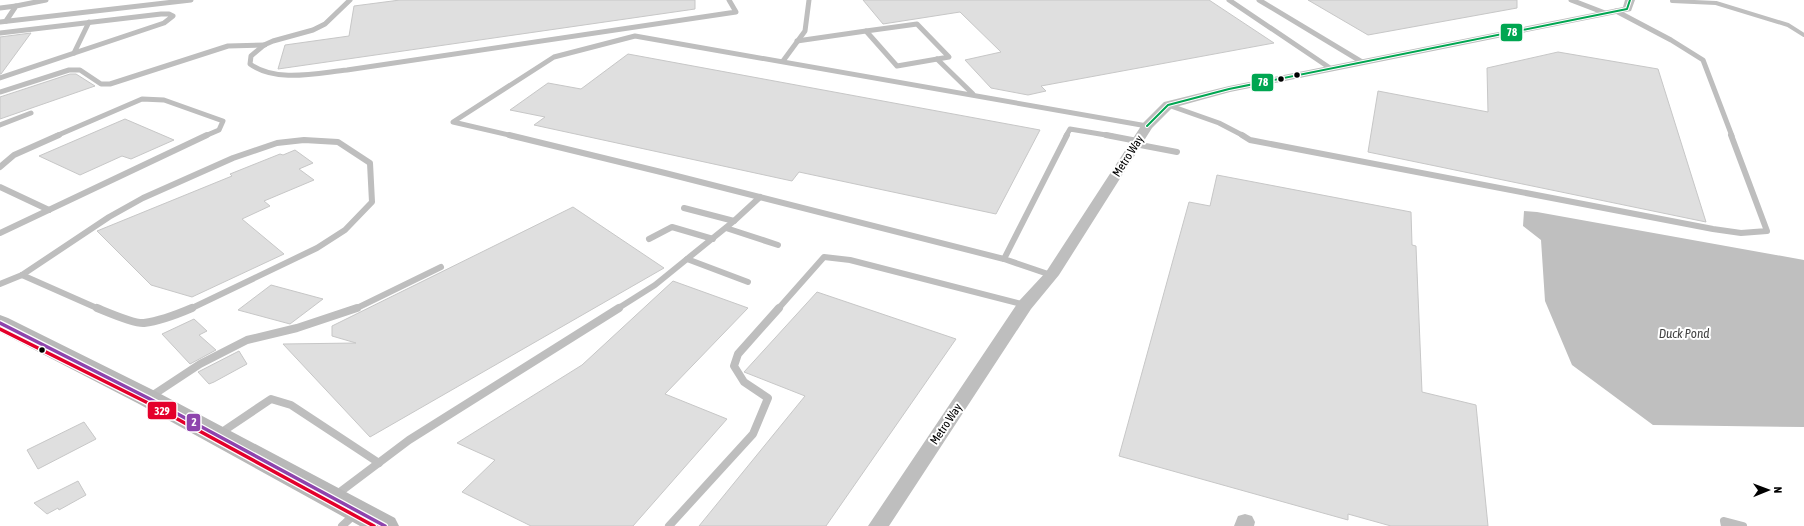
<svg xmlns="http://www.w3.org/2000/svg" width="1804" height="526" font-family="'Asap Condensed',sans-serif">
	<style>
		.water { fill: #bfbfbf }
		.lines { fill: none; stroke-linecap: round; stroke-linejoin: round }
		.stream { stroke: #bfbfbf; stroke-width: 4 }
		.building { fill: #dfdfdf; stroke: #c7c7c7 }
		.service-far2 { stroke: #bebebe; stroke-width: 5 }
		.service-far1 { stroke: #bebebe; stroke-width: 6 }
		.service { stroke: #bebebe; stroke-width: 8 }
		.minor { fill: #bebebe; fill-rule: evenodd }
		.secondary { fill: #b8b8b8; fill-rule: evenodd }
		.bus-1-casing { stroke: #fff; stroke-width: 6 }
		.bus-2-casing { stroke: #fff; stroke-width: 4 }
		.bus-3-casing { stroke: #fff; stroke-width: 6 }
		.bus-1 { stroke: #8e44ad; stroke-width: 3.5 }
		.bus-2 { stroke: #00a651; stroke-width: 2 }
		.bus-3 { stroke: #e4002b; stroke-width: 3.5 }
		.bus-dot { fill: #000; stroke: #fff; stroke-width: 1.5 }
		.labels { text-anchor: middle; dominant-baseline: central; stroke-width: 4; stroke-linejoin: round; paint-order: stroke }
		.street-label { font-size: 12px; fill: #000; stroke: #fff }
		.water-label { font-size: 13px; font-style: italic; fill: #444; stroke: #fff }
		.line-badge { stroke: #fff; stroke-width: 1.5 }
		.badge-label { font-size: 11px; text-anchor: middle; font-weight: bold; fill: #fff }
	</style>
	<rect width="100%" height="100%" fill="#fff"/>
	<path class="water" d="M 1524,211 L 1537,212 L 1804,260 L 1804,427 L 1653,425 L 1572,365 L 1545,301 L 1541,240 L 1523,226 Z"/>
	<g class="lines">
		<path class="stream" d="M 1672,1 L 1716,3 L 1788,25 L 1804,35"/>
	</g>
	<g class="building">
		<path d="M 400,0 L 695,0 L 695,9 L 278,69 L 285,45 L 349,36 L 354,6 Z"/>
		<path d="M 863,0 L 1209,0 L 1274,43 L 1041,86 L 1046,91 L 1028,95 L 991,88 L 965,60 L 1001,52 L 960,12 L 883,24 Z"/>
		<path d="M 1308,0 L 1517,0 L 1517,8 L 1368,35 Z"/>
		<path d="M 31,33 L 1,74 L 0,74 L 0,37 Z"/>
		<path d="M 1558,52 L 1658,69 L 1706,222 L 1368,152 L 1378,91 L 1488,112 L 1487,68 Z"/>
		<path d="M 628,54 L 1040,130 L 996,214 L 799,172 L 792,181 L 534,125 L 545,117 L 510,110 L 548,83 L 581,89 Z"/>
		<path d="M 70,74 L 76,74 L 95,86 L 0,119 L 0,97 Z"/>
		<path d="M 125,119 L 174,140 L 131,159 L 122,156 L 80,175 L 39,156 Z"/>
		<path d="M 295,150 L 313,163 L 299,169 L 314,180 L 264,201 L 270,206 L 242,219 L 284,254 L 192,297 L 151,285 L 97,231 L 232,176 L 230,174 L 280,154 L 283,155 Z"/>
		<path d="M 1217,175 L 1411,212 L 1412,245 L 1416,246 L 1422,392 L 1476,405 L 1488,526 L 1391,526 L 1348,514 L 1348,520 L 1119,456 L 1189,202 L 1210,206 Z"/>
		<path d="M 573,207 L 664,268 L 370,437 L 283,344 L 356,343 L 332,336 L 332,326 Z"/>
		<path d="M 673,281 L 748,308 L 665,394 L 727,419 L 633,526 L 531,526 L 462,492 L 495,460 L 457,443 L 582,365 Z"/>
		<path d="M 271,285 L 323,299 L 290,324 L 238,310 Z"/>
		<path d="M 817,292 L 956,339 L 826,526 L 699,526 L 805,396 L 744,372 Z"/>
		<path d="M 194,319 L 207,331 L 199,335 L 216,350 L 190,364 L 162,334 Z"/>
		<path d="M 239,351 L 247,364 L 214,382 L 209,384 L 198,372 Z"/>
		<path d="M 84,422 L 96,439 L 38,469 L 27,450 Z"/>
		<path d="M 78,481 L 86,495 L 59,510 L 58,508 L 47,514 L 34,503 Z"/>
	</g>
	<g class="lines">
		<g class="service-far2">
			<path d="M 350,0 L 325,24 L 313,30 L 273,41 L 264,45 L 251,56 L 250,64 C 276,83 317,73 347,70 L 736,12 L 729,0"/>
			<path d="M 1229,0 L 1330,68"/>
			<path d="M 1259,0 L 1362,62"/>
			<path d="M 1571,0 L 1605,13"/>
			<path d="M 0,8 L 16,6"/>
			<path d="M 1616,11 L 1671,40 L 1703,60 L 1732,136"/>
			<path d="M 6,21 L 16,6 L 46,0"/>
			<path d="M 0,22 L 191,0"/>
			<path d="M 917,24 L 949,57 L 897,66 L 866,31 Z"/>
			<path d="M 0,33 L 161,14 L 169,14 L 173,16 L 164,23 L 0,78"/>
			<path d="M 797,41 L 866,31"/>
			<path d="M 74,53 L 89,22"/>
			<path d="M 937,59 L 973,94"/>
			<path d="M 783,61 L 805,31 L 809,0"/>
			<path d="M 0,92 L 69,70 L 80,70 L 101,84 L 110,84 L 228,46 L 265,45"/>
			<path d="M 1168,105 L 1219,123 L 1244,136"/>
			<path d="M 0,125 L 31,113"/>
			<path d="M 56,136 L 142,99 L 164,100 L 223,121 L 219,130 L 205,136"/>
			<path d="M 513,136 L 453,122 L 554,57 L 635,36 L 1147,126"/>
			<path d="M 1066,136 L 1070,129 L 1112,136"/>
		</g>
		<g class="service-far1">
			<path d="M 509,135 L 665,173 L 1004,259"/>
			<path d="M 1106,135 L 1137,141"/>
			<path d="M 1242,135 L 1250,140 L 1713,229 L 1741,233 L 1767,231 L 1731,135"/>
			<path d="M 1135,144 L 1177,152"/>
			<path d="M 0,167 L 14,155 L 59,135"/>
			<path d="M 0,187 L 49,210"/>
			<path d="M 684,208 L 734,221"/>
			<path d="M 726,228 L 778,245"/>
			<path d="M 0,233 L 207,135"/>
			<path d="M 649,239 L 672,227 L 713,239"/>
			<path d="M 687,259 L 734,221 L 760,197"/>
			<path d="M 22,275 L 99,309"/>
			<path d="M 22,275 L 109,217 L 143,198 L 233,158 L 277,143 L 304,140 L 338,142 L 370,163 L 372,202 L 345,230 L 317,248 L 190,309"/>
			<path d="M 1051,275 L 1004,259 L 1067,135"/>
			<path d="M 0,284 L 22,275"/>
			<path d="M 355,309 L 441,267"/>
			<path d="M 617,309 L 655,285 L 687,259 L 748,282"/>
			<path d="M 778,309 L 824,257 L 850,260 L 1025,305"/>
		</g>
		<g class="service">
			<path d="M 97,308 C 107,312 134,324 144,323 C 160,321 178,314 192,308"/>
			<path d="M 150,397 L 200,364 L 247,340 L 297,328 L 357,308"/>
			<path d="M 219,434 L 271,399 L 291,405 L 379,463"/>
			<path d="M 336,495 L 409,440 L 619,308"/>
			<path d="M 342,526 L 355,514"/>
			<path d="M 669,526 L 753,434 L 768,398 L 744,382 L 734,366 L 738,354 L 779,308"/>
			<path d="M 1725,526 L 1724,521 L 1743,526"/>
		</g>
		<g class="minor">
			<path d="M 1625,0 L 1635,0 L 1631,11 L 1230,92 L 1172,108 L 1152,128 L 1059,275 L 1031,309 L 889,526 L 868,526 L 1019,301 L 1046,272 L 1143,123 L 1164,102 L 1229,86 L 1623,7 Z"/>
			<path d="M 1245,514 L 1252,516 L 1255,522 L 1254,526 L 1234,526 L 1238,516 Z"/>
		</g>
		<path class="secondary" d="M 0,315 L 8,318 L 157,392 L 395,518 L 399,526 L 360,526 L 139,404 L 0,332 Z"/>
		<defs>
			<path id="bus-1" d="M 0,323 L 148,398 L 385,526"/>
			<path id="bus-2" d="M 1147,126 L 1168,105 L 1229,89 L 1627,9 L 1630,0"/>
			<path id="bus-3" d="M 0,329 L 146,402 L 374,526"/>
		</defs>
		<use href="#bus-1" class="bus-1-casing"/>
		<use href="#bus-2" class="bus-2-casing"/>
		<use href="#bus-3" class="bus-3-casing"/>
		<use href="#bus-1" class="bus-1"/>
		<use href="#bus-2" class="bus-2"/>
		<use href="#bus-3" class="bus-3"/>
	</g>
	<g class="bus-dot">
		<circle cx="1297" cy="75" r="3.5"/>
		<circle cx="1281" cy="79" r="3.5"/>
		<circle cx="42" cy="350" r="3.5"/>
	</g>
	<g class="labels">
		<g class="street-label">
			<text transform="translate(1128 156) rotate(-57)">Metro Way</text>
			<text transform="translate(946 424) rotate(-56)">Metro Way</text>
		</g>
		<g class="water-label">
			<text x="1684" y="333">Duck Pond</text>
		</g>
	</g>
	<g class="line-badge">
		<rect x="1500" y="23" width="23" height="19" rx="4" fill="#00a651"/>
		<rect x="1251" y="73" width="23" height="19" rx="4" fill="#00a651"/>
		<rect x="147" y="401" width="30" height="19" rx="4" fill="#e4002b"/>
		<rect x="186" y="413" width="15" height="19" rx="4" fill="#8e44ad"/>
	</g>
	<g class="badge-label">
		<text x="1512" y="36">78</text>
		<text x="1263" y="86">78</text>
		<text x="162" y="415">329</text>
		<text x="194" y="426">2</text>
	</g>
	<g transform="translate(1768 490) rotate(89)" stroke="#ffffff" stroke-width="3" paint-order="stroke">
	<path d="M0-3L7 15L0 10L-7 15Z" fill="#000000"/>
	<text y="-6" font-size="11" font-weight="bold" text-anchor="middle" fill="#000000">N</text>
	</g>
</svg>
